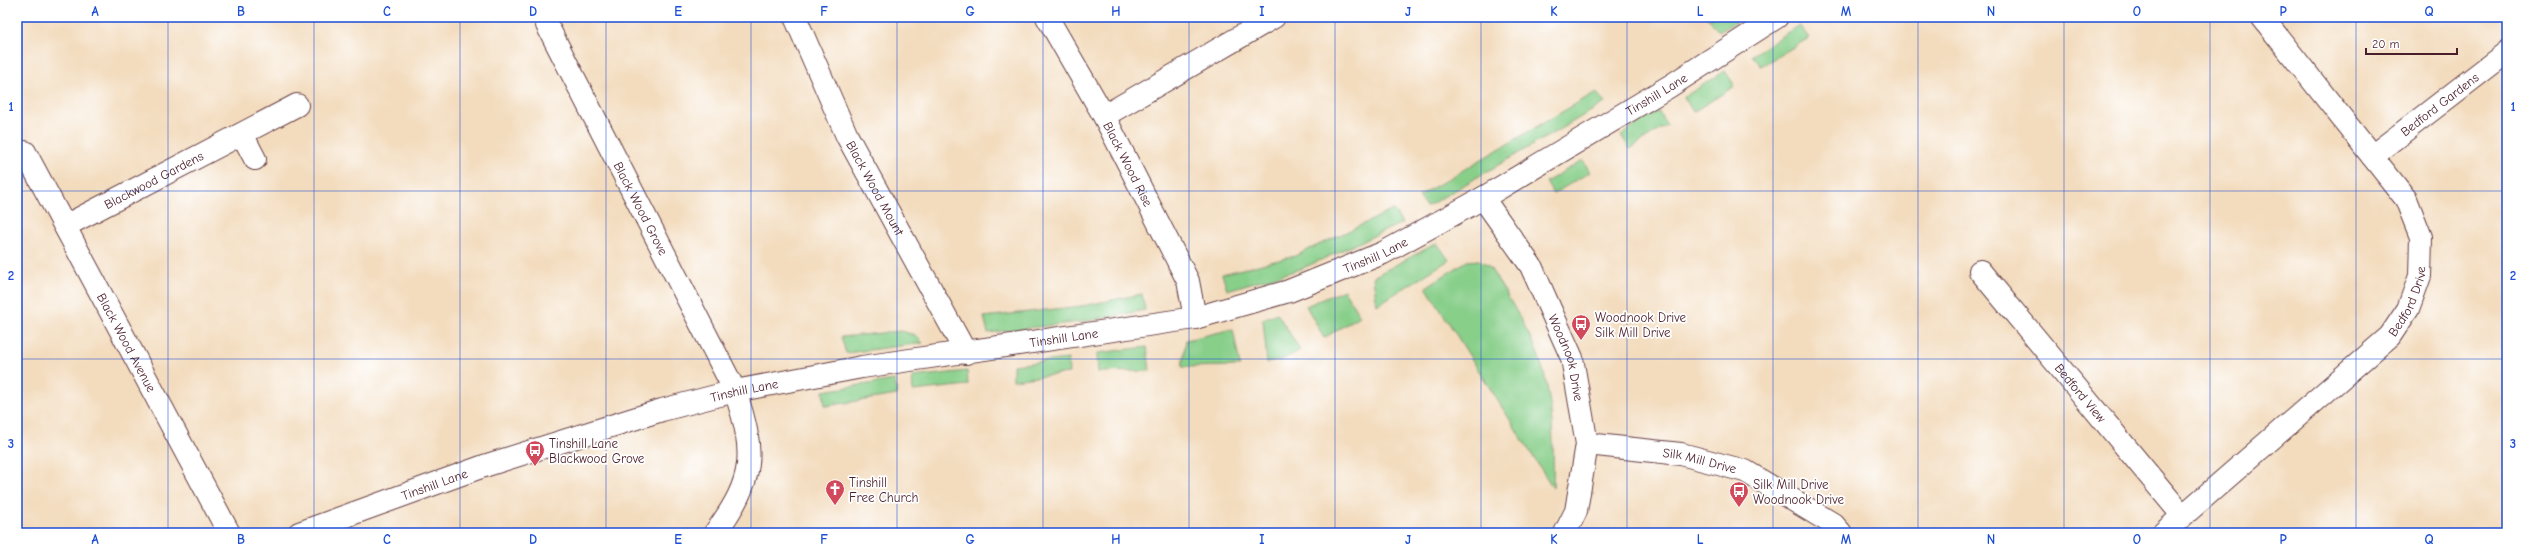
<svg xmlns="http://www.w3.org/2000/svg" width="2524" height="550" font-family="'Comic Neue',sans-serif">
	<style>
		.green { fill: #88cf8a; stroke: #69775a }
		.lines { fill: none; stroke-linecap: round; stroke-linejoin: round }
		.minor-casing { stroke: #633b41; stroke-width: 24 }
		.minor { stroke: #fff; stroke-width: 22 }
		.grid { fill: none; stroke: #1d4ed8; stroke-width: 1; stroke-opacity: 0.55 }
		.labels { text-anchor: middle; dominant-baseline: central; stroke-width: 3.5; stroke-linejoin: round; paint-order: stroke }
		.street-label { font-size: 13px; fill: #4a1f2b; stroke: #fff }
		.poi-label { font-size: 13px; fill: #4a1f2b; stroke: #fff; text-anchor: start }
		.neatline { fill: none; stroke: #1d4ed8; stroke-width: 1.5 }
		.grid-label { font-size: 13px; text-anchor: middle; font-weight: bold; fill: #1d4ed8 }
	</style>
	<rect width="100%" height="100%" fill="#fff"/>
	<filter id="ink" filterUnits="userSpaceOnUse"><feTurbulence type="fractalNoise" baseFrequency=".025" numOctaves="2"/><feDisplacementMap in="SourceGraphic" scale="8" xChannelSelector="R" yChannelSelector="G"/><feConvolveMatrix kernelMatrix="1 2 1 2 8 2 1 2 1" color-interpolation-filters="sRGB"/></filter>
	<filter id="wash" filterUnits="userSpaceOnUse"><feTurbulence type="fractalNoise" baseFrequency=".012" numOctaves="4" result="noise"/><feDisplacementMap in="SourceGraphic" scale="16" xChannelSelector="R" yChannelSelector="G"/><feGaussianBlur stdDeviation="0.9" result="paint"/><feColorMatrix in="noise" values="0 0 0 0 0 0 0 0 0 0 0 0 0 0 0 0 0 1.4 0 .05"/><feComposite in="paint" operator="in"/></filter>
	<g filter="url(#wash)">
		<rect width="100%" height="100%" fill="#f3dcbe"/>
		<g class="green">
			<path d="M 1707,17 L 1744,17 L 1719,32 Z"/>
			<path d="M 1799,25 L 1809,38 L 1761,66 L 1752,55 Z"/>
			<path d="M 1725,71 L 1735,86 L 1693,112 L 1684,97 Z"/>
			<path d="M 1596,92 L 1605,103 L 1426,207 L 1419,196 Z"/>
			<path d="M 1658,111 L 1667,125 L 1630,149 L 1621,135 Z"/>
			<path d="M 1583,160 L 1590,172 L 1553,194 L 1546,182 Z"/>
			<path d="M 1393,210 L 1402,223 L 1301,269 L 1227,290 L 1222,274 L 1295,256 Z"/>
			<path d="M 1437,243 L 1449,260 L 1377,305 L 1373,277 Z"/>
			<path d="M 1479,260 L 1489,266 C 1504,291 1520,315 1532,341 C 1554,386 1554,440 1553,488 L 1426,287 L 1467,261 Z"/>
			<path d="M 1344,290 L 1360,316 L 1324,338 L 1306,306 Z"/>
			<path d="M 1142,294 L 1145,310 L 1087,321 L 988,333 L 984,317 L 1082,306 Z"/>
			<path d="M 1277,313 L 1300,350 L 1282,360 L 1267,363 L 1263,319 Z"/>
			<path d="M 1233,329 L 1240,366 L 1182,367 L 1186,340 Z"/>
			<path d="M 901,331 L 915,335 L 923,343 L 846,353 L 841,337 Z"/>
			<path d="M 1147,347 L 1150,371 L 1098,372 L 1097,353 Z"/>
			<path d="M 1068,359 L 1069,373 L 1013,380 L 1013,365 Z"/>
			<path d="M 967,371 L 968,385 L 913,391 L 912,377 Z"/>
			<path d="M 895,380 L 897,395 L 825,406 L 823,391 Z"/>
		</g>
	</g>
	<g filter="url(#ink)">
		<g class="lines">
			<defs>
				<g id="minor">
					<path id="s1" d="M 795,17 L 847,136 L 966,353"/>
					<path id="s2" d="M 1047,17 L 1104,116 L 1188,281 L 1195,318"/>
					<path id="s3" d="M 547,25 L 735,391 C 756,453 755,479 715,533"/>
					<path d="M 1104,116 L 1274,17"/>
					<path d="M 242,134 L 255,159"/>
					<path id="s4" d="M 25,152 L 229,533"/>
					<path id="s5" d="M 2372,156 L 2507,52"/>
					<path id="s6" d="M 1483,198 L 1531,266 L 1572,358 L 1587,444 L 1576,511 L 1565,533"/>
					<path id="s7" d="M 65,226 L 297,105"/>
					<path id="s8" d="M 1980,271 L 2182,515"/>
					<path id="s9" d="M 1587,444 L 1681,454 L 1745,471 L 1833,524 L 1841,533"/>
					<path id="s10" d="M 299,533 L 484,466 L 662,410 L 735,391 L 862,367 L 1195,318 L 1289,291 L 1383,253 L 1483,198 L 1670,86 L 1777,17"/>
					<path id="s11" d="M 2163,533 L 2390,336 L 2408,309 L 2420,276 L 2421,237 L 2406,199 L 2262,17"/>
				</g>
			</defs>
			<use href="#minor" class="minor-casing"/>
			<use href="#minor" class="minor"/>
		</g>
	</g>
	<path class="grid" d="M 168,17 L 168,533M 314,17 L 314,533M 460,17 L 460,533M 606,17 L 606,533M 751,17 L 751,533M 897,17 L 897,533M 1043,17 L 1043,533M 1189,17 L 1189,533M 1335,17 L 1335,533M 1481,17 L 1481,533M 1627,17 L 1627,533M 1773,17 L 1773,533M 1918,17 L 1918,533M 2064,17 L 2064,533M 2210,17 L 2210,533M 2356,17 L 2356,533M 17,191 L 2507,191M 17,359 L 2507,359"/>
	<defs>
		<symbol id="bus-pin" viewBox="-11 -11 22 30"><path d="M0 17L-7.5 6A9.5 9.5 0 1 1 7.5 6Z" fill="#d1495b" stroke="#fff"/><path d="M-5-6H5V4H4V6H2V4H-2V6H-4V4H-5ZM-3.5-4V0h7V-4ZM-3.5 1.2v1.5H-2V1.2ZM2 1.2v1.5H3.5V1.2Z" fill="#fff"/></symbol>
		<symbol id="church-pin" viewBox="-11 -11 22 30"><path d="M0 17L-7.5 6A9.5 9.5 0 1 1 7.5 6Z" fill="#d1495b" stroke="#fff"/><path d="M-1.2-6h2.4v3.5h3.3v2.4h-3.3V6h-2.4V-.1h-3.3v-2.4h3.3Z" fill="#fff"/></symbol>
	</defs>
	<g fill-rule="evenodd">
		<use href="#bus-pin" x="1570" y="313" width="22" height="30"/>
		<use href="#bus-pin" x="524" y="439" width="22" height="30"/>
		<use href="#church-pin" x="824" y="478" width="22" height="30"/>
		<use href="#bus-pin" x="1728" y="480" width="22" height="30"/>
	</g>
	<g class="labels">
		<g class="street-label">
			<text stroke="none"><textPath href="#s10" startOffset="1440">Tinshill Lane</textPath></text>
			<text stroke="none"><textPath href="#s5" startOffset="85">Bedford Gardens</textPath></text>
			<text stroke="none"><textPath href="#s2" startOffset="168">Black Wood Rise</textPath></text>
			<text stroke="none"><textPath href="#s7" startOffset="100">Blackwood Gardens</textPath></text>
			<text stroke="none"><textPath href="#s1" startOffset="189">Black Wood Mount</textPath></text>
			<text stroke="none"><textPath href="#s3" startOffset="206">Black Wood Grove</textPath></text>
			<text stroke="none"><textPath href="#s10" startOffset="1116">Tinshill Lane</textPath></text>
			<text stroke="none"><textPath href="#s11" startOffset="340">Bedford Drive</textPath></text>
			<text stroke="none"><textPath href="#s10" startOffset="792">Tinshill Lane</textPath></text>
			<text stroke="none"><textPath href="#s4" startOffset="216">Black Wood Avenue</textPath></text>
			<text stroke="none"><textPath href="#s6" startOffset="182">Woodnook Drive</textPath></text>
			<text stroke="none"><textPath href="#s10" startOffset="468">Tinshill Lane</textPath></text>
			<text stroke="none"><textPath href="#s8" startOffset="158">Bedford View</textPath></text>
			<text stroke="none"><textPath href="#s9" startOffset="114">Silk Mill Drive</textPath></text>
			<text stroke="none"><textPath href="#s10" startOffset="144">Tinshill Lane</textPath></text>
		</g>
		<g class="poi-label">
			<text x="1595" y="317">Woodnook Drive<tspan x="1595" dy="15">Silk Mill Drive</tspan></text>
			<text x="549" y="443">Tinshill Lane<tspan x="549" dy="15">Blackwood Grove</tspan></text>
			<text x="849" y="482">Tinshill<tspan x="849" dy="15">Free Church</tspan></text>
			<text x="1753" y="484">Silk Mill Drive<tspan x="1753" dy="15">Woodnook Drive</tspan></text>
		</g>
	</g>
	<rect width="2524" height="550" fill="none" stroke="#fff" stroke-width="44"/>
	<path d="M2366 48v6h91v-6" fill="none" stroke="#4a1f2b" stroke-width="2"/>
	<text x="2372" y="48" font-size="12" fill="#4a1f2b" stroke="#ffffff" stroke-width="3" paint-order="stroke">20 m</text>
	<rect x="22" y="22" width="2480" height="506" class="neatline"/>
	<g class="grid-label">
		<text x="95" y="16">A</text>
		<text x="241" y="16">B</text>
		<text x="387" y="16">C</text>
		<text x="533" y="16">D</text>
		<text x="678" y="16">E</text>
		<text x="824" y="16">F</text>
		<text x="970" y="16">G</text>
		<text x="1116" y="16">H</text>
		<text x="1262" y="16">I</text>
		<text x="1408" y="16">J</text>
		<text x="1554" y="16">K</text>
		<text x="1700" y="16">L</text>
		<text x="1846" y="16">M</text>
		<text x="1991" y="16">N</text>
		<text x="2137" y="16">O</text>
		<text x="2283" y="16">P</text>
		<text x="2429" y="16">Q</text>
		<text x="11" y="111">1</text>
		<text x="2513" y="111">1</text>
		<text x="11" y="280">2</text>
		<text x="2513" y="280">2</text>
		<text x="11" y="448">3</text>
		<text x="2513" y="448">3</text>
		<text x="95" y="544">A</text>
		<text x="241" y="544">B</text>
		<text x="387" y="544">C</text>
		<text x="533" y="544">D</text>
		<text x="678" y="544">E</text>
		<text x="824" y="544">F</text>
		<text x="970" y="544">G</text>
		<text x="1116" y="544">H</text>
		<text x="1262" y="544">I</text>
		<text x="1408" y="544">J</text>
		<text x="1554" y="544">K</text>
		<text x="1700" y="544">L</text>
		<text x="1846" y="544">M</text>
		<text x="1991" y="544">N</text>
		<text x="2137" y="544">O</text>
		<text x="2283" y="544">P</text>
		<text x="2429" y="544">Q</text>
	</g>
</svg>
